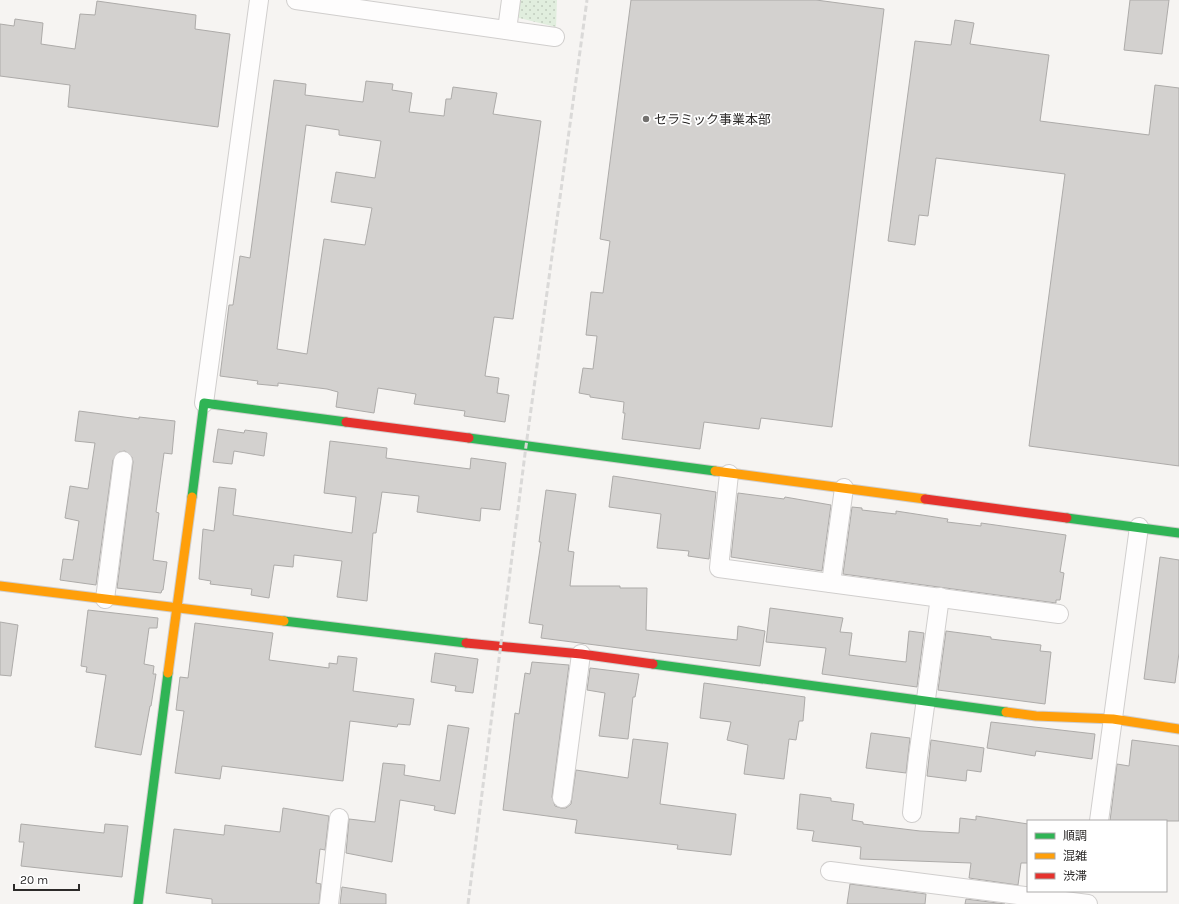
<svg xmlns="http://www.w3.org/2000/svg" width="1179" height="904" font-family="Karla,'Noto Sans JP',sans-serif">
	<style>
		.park { fill: url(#park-dots) }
		.building { fill: #d3d1cf; stroke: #adaba9; fill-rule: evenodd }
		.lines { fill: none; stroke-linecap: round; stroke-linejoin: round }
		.street-casing { stroke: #d0cecd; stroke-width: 20 }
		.fast-casing { stroke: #d0cecd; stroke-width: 11 }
		.slow-casing { stroke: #d0cecd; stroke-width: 11 }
		.jam-casing { stroke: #d0cecd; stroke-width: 11 }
		.street { stroke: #fefdfd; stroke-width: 18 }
		.fast { stroke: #30b455; stroke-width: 9 }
		.slow { stroke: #ff9f0a; stroke-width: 9 }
		.jam { stroke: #e5322d; stroke-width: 9 }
		.rail { stroke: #dad9d8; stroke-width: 3; stroke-dasharray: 6 3; stroke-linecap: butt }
		.poi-dot { fill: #73716f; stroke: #fff; stroke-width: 1.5 }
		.labels { text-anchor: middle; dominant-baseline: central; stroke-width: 3.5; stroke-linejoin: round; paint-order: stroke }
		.poi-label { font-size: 13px; fill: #2c2a29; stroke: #fff; text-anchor: start }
	</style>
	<defs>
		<pattern id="park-dots" width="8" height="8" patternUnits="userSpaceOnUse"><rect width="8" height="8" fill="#e1eede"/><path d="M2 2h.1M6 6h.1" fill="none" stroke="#c1ccbe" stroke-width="1.8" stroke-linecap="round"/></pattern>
	</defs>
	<rect width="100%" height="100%" fill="#f6f4f2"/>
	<path class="park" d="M 517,0 L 557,0 L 556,27 L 515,17 Z"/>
	<g class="building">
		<path d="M 631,0 L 816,0 L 884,9 L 832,427 L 761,418 L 759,429 L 704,422 L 700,449 L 622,439 L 625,413 L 623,413 L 624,402 L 590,397 L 590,395 L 579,393 L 583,368 L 593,369 L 597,336 L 586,335 L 591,292 L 603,293 L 610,241 L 600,239 Z"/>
		<path d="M 1130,0 L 1169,0 L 1162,54 L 1124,50 Z"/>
		<path d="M 97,1 L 196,15 L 195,29 L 230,34 L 218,127 L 68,107 L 70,85 L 0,76 L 0,24 L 14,26 L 15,19 L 43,23 L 41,44 L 75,49 L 80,14 L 95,15 Z"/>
		<path d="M 955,20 L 974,23 L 970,44 L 1049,55 L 1040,121 L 1149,135 L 1155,85 L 1179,88 L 1179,466 L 1029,446 L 1065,174 L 936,158 L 928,216 L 919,215 L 915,245 L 888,241 L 915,41 L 951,45 Z"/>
		<path d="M 274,80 L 306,84 L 305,95 L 363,102 L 366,81 L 393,84 L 392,90 L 412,93 L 409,112 L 444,116 L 446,99 L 451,99 L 453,87 L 497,93 L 493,114 L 541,121 L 513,319 L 494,317 L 485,376 L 499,378 L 497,393 L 509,395 L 505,422 L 464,416 L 465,411 L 414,404 L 416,394 L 378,388 L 374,413 L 336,407 L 338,392 L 327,389 L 278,383 L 278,386 L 257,384 L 258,381 L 220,376 L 229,305 L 233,305 L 240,256 L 250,258 ZM 306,125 L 339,130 L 339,135 L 381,141 L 375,178 L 336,172 L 331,202 L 372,208 L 365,245 L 324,239 L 307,354 L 277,349 Z"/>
		<path d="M 79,411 L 139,419 L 139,417 L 175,421 L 172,454 L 164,453 L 156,512 L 159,513 L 153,560 L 167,562 L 163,590 L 162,590 L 161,593 L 117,588 L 133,462 L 132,457 L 125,451 L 119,452 L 113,460 L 96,585 L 60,580 L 63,559 L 73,560 L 79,521 L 65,518 L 70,486 L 88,489 L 95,443 L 75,441 Z"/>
		<path d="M 218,429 L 244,433 L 245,430 L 267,433 L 264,456 L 234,451 L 232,464 L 213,462 Z"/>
		<path d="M 330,441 L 387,448 L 386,458 L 470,469 L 471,458 L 506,463 L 500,510 L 481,508 L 480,521 L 417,512 L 419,496 L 382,492 L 376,533 L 373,533 L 367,601 L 337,597 L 342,561 L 294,555 L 293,567 L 274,565 L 269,598 L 251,595 L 252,589 L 210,584 L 211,581 L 199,579 L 203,529 L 214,531 L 219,487 L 236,489 L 233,515 L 352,533 L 356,497 L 324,493 Z"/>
		<path d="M 613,476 L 716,492 L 709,559 L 688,556 L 689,551 L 657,548 L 661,514 L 609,507 Z"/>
		<path d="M 546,490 L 576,494 L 568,551 L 574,552 L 570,586 L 620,586 L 620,588 L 647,588 L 646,630 L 737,640 L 738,626 L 765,631 L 760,666 L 541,638 L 543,625 L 529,623 L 541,542 L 539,542 Z"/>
		<path d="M 738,493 L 784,499 L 785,497 L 831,505 L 822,571 L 731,557 Z"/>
		<path d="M 852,507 L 862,508 L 862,510 L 896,514 L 896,511 L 948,519 L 947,522 L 981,526 L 981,523 L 1066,535 L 1060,572 L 1064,573 L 1060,600 L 1056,600 L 1056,603 L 843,574 Z"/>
		<path d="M 1160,557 L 1179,560 L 1179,653 L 1175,683 L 1144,679 Z"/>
		<path d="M 770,608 L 843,618 L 840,632 L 852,633 L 849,655 L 906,662 L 909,631 L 924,633 L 917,687 L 822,674 L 826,648 L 766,642 Z"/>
		<path d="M 88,610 L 158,618 L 157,628 L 149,628 L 144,664 L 154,666 L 153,674 L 156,674 L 151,706 L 150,706 L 141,755 L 95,747 L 106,675 L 86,672 L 87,667 L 81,666 Z"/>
		<path d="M 0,622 L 18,625 L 11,676 L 0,675 Z"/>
		<path d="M 195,623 L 273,633 L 269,660 L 329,668 L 329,663 L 337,664 L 338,656 L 357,658 L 353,691 L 414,699 L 410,725 L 398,724 L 397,727 L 350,721 L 343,781 L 222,766 L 220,779 L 175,773 L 184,711 L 176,710 L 180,677 L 188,678 Z"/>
		<path d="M 946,631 L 991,637 L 991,639 L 1041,645 L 1040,651 L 1051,652 L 1045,704 L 938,690 Z"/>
		<path d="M 435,653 L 478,659 L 473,693 L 455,691 L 456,686 L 431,682 Z"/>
		<path d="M 532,662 L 569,665 L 552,797 L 555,806 L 561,808 L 566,808 L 571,804 L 576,770 L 628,778 L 633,739 L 668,743 L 660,804 L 736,814 L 731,855 L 677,849 L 678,845 L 575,833 L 577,820 L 503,810 L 515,713 L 519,714 L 525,673 L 530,674 Z"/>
		<path d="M 590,668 L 639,674 L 635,697 L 633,697 L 628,739 L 599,736 L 605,693 L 587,690 Z"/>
		<path d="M 704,683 L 805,697 L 803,721 L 799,721 L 796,740 L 789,739 L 784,779 L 744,774 L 748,745 L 727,740 L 731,722 L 700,718 Z"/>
		<path d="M 991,722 L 1095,734 L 1092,759 L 1036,751 L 1035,756 L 987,748 Z"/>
		<path d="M 448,725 L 469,728 L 455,814 L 434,810 L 435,806 L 400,800 L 392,862 L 346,853 L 349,819 L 375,822 L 383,763 L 405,765 L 404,775 L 440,781 Z"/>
		<path d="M 871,733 L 910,738 L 906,773 L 866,768 Z"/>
		<path d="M 931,740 L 984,748 L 981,772 L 967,770 L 966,781 L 927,776 Z"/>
		<path d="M 1132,740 L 1179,746 L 1179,821 L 1110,821 L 1117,764 L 1129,766 Z"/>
		<path d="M 800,794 L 831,798 L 831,801 L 854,804 L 852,820 L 863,822 L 863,824 L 920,831 L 959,833 L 960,818 L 976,820 L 976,816 L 1028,824 L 1028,863 L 1021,863 L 1018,885 L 969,878 L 971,863 L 860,859 L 861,847 L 812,841 L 814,831 L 797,829 Z"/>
		<path d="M 283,808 L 329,816 L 325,850 L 320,849 L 316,883 L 321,884 L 319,904 L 212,904 L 212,899 L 166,893 L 174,829 L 224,835 L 225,825 L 280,832 Z"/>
		<path d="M 21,824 L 104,833 L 105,824 L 128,826 L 122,877 L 21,866 L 24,842 L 19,842 Z"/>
		<path d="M 850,884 L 926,894 L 925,904 L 847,904 Z"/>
		<path d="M 342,887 L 386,894 L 386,904 L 340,904 Z"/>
		<path d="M 966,899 L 1005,904 L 965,904 Z"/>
	</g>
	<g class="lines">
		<defs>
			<g id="street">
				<path d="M 296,0 L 555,37"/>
				<path d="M 507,30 L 511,0"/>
				<path d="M 204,403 L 259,0"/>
				<path d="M 729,474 L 719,568 L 1059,614"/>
				<path d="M 831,583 L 844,488"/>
				<path d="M 105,599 L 123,461"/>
				<path d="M 562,798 L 581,654"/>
				<path d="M 912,813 L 918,757 L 940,597"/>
				<path d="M 1099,821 L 1139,527"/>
				<path d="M 830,871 L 1088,904"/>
				<path d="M 329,904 L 339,818"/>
			</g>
			<g id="fast">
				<path d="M 469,438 L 715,471"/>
				<path d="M 192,497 L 204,403 L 346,422"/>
				<path d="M 1067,518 L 1179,533"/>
				<path d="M 284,621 L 466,643"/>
				<path d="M 653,664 L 1006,712"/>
				<path d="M 138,904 L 168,673"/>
			</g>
			<g id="slow">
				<path d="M 715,471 L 925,499"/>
				<path d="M 0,586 L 284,621"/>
				<path d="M 168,673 L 192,497"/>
				<path d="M 1006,712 L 1036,716 L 1113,719 L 1179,729"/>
			</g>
			<g id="jam">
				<path d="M 346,422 L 469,438"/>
				<path d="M 925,499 L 1067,518"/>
				<path d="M 466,643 L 581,654 L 653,664"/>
			</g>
		</defs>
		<use href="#street" class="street-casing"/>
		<use href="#fast" class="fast-casing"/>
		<use href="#slow" class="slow-casing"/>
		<use href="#jam" class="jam-casing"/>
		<use href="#street" class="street"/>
		<use href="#fast" class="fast"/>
		<use href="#slow" class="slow"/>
		<use href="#jam" class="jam"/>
		<path class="rail" d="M 468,904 L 526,446 L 587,0"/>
	</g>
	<circle class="poi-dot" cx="646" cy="119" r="4"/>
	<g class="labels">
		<g class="poi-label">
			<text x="654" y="119">セラミック事業本部</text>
		</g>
	</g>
	<rect x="1027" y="820" width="140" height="72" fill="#ffffff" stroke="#abaaa9"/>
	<rect x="1035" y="833" width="20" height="6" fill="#30b455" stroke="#abaaa9"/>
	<text x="1063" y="840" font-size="12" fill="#2c2a29">順調</text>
	<rect x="1035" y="853" width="20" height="6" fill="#ff9f0a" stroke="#abaaa9"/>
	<text x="1063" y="860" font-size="12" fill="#2c2a29">混雑</text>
	<rect x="1035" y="873" width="20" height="6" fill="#e5322d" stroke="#abaaa9"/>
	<text x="1063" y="880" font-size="12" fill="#2c2a29">渋滞</text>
	<path d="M14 884v6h65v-6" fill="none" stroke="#2c2a29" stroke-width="2"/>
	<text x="20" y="884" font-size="12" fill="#2c2a29" stroke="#ffffff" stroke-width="3" paint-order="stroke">20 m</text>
</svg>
